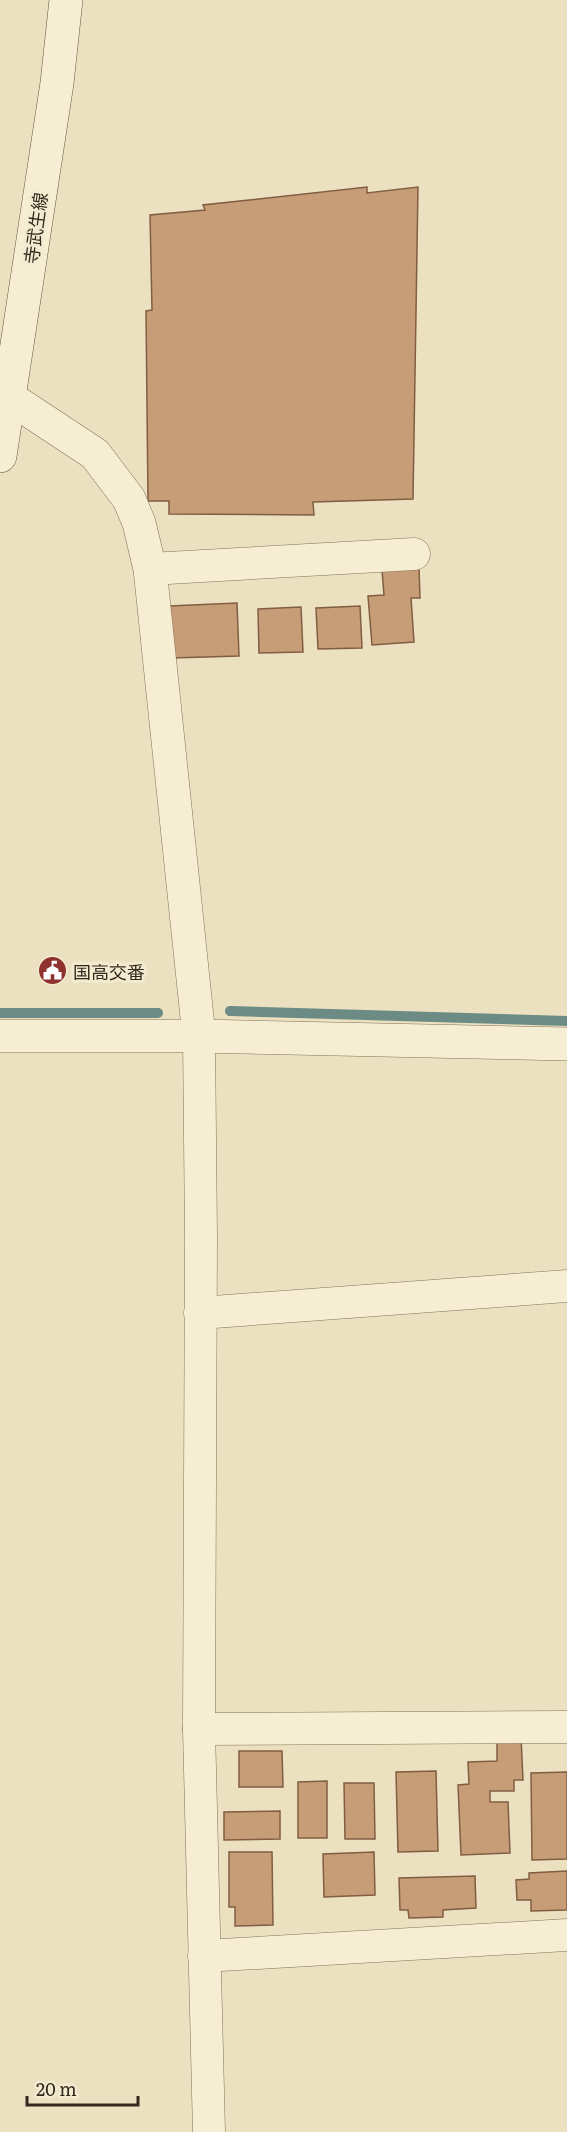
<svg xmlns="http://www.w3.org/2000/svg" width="567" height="2132" font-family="Literata,'Noto Sans JP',serif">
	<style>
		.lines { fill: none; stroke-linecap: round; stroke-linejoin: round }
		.stream { stroke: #6b8b84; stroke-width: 10 }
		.building { fill: #c79d78; stroke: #815d41; stroke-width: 1.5 }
		.minor-casing { stroke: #837259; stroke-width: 33 }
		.tertiary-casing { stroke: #837259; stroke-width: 34 }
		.secondary-casing { stroke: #65533d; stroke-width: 34 }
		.minor { stroke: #f6eed3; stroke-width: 32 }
		.tertiary { stroke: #f6eed3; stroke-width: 33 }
		.secondary { stroke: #f6eed3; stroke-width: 33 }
		.labels { text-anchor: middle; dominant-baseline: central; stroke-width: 6; stroke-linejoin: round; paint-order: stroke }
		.street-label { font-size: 18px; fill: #34291d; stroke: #f3ebd0 }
		.poi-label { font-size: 18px; fill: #34291d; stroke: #f3ebd0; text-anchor: start }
	</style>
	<rect width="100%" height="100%" fill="#ebe1c0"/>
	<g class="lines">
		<g class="stream">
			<path d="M 230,1011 L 567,1021"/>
			<path d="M 0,1013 L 158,1013"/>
		</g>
	</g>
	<g class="building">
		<path d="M 367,187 L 367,193 L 418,187 L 413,499 L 313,502 L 314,515 L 169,514 L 169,501 L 148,501 L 146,311 L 152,310 L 150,215 L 205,210 L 203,205 Z"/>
		<path d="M 419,568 L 420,598 L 411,598 L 414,642 L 372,645 L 368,596 L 384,595 L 382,570 Z"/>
		<path d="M 237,603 L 239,656 L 172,658 L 170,606 Z"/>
		<path d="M 360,606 L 362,648 L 318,649 L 316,608 Z"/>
		<path d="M 301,607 L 303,652 L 259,653 L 258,609 Z"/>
		<path d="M 521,1736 L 523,1780 L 514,1780 L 514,1791 L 490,1791 L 490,1802 L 508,1802 L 510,1853 L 461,1855 L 458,1785 L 469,1784 L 468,1762 L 497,1761 L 497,1737 Z"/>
		<path d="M 239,1751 L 282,1751 L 283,1787 L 239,1787 Z"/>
		<path d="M 436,1771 L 438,1851 L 398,1852 L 396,1772 Z"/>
		<path d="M 567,1772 L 567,1859 L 532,1860 L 531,1773 Z"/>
		<path d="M 327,1781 L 327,1838 L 298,1838 L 298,1782 Z"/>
		<path d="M 344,1783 L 374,1783 L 375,1839 L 345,1839 Z"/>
		<path d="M 280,1811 L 280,1839 L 224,1840 L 224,1812 Z"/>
		<path d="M 229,1852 L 272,1852 L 273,1925 L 235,1926 L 235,1907 L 229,1907 Z"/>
		<path d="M 374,1852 L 375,1895 L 324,1897 L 323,1854 Z"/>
		<path d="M 567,1871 L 567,1910 L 531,1911 L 531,1900 L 517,1900 L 516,1880 L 529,1879 L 529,1873 Z"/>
		<path d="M 475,1876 L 476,1908 L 443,1910 L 443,1917 L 409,1918 L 408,1910 L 400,1910 L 399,1878 Z"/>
	</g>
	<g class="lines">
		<defs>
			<g id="minor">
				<path d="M 150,569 L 414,554"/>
				<path d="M 0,1036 L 199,1036 L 201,1238 L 199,1729 L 209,2132"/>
				<path d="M 200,1313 L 567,1286"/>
				<path d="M 199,1729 L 567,1727"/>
				<path d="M 204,1956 L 567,1935"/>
			</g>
			<path id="tertiary" d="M 10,398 L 95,454 L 129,499 L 139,523 L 150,569 L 199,1036 L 567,1044"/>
			<path id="secondary" d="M 0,456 L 57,83 L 66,0"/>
		</defs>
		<use href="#minor" class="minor-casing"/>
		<use href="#tertiary" class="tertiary-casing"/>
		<use href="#secondary" class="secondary-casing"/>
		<use href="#minor" class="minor"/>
		<use href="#tertiary" class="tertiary"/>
		<use href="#secondary" class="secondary"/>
	</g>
	<defs>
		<symbol id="civic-disc" viewBox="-11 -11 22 22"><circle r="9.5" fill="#8f312d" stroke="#f3ebd0"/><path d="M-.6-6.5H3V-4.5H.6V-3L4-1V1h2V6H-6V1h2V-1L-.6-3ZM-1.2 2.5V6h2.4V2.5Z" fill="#fff"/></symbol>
	</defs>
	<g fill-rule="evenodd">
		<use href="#civic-disc" x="36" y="954" width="33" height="33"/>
	</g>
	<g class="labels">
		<g class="street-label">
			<text transform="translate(35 228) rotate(-82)">寺武生線</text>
		</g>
		<g class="poi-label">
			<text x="73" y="971">国高交番</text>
		</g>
	</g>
	<path d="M27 2096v9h111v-9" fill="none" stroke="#34291d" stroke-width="3"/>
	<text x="36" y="2096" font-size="18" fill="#34291d" stroke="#f3ebd0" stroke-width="4.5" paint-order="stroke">20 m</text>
</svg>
